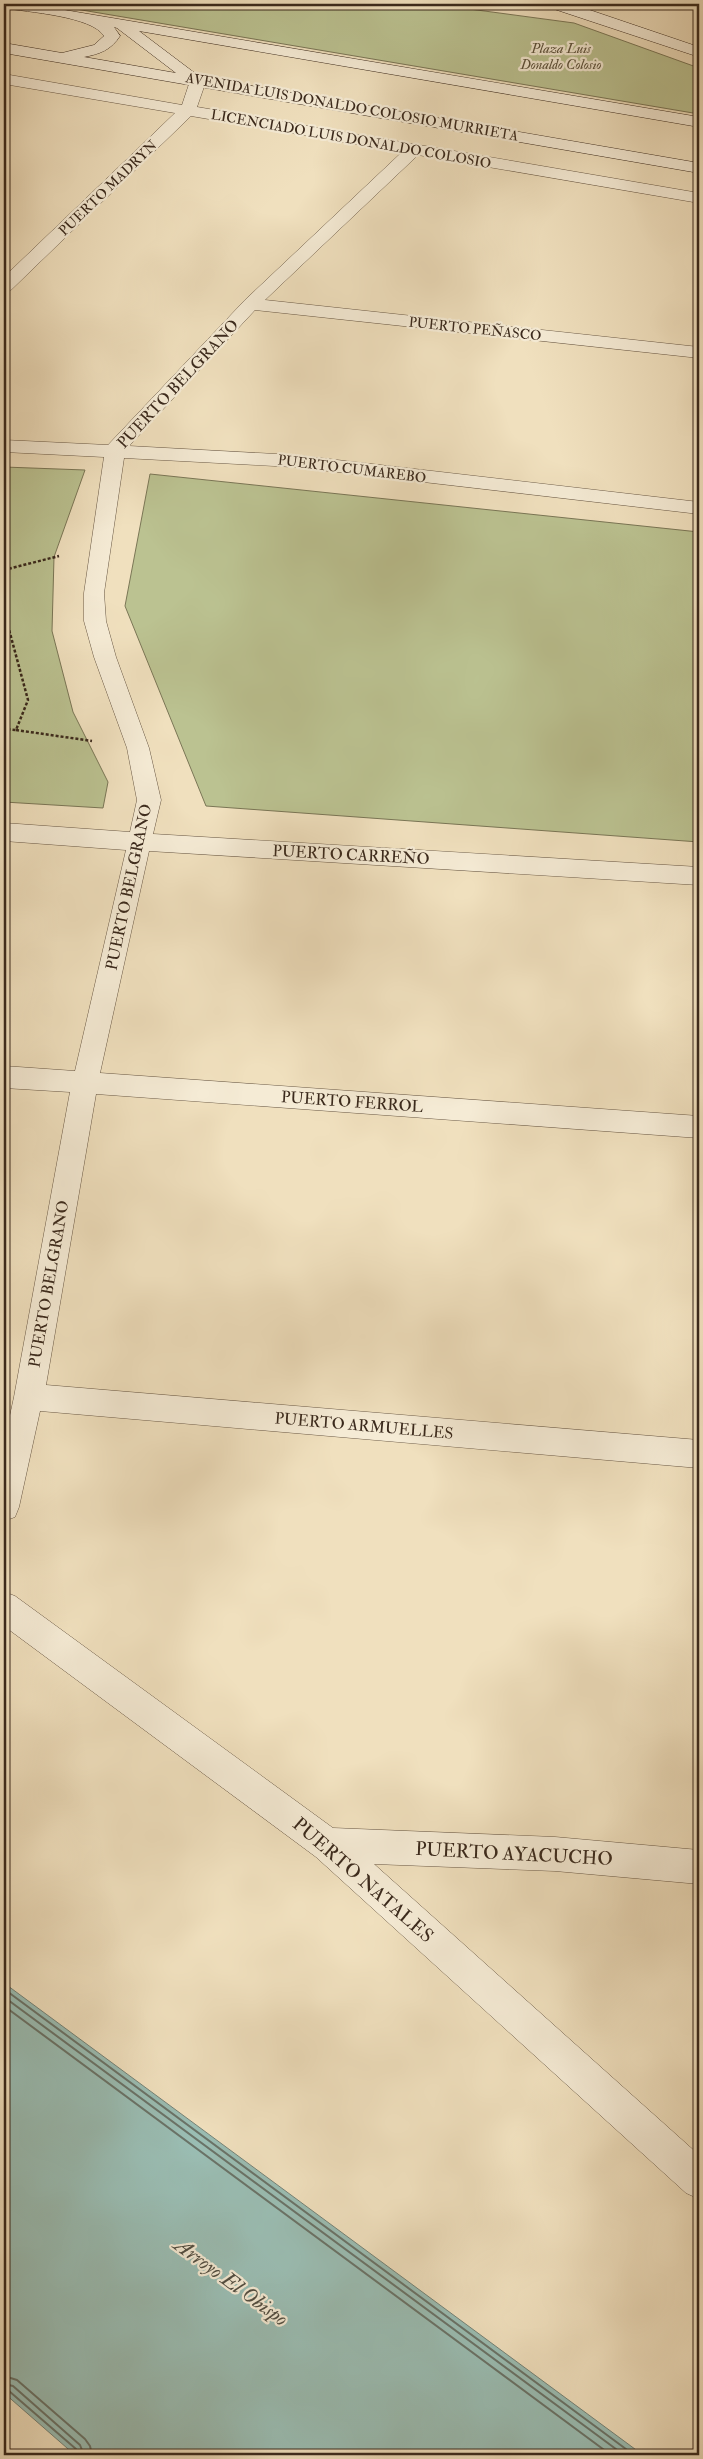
<svg xmlns="http://www.w3.org/2000/svg" width="703" height="2459" font-family="'IM FELL Double Pica',serif">
	<style>
		.green { fill: #bbc291; stroke: #7a7656 }
		.water { fill: #9abdb3; stroke: #748277 }
		.lines { fill: none; stroke-linecap: round; stroke-linejoin: round }
		.shore { stroke: #6a7368; stroke-width: 2 }
		.street-casing { stroke: #685744; stroke-width: 1 }
		.secondary-casing { stroke: #3a291c; stroke-width: 1 }
		.path { stroke: #3a291c; stroke-width: 2.5; stroke-dasharray: 3 2; stroke-linecap: butt }
		.street { fill: #f5ebd5; fill-rule: evenodd }
		.secondary { fill: #f5ebd5; fill-rule: evenodd }
		.labels { text-anchor: middle; dominant-baseline: central; stroke-width: 4.5; stroke-linejoin: round; paint-order: stroke }
		.far-park-label { font-size: 14px; font-style: italic; fill: #5a4f39; stroke: #f5ebd5 }
		.far-street-label { font-size: 14px; fill: #3a291c; stroke: #f5ebd5 }
		.street-label { font-size: 16px; fill: #3a291c; stroke: #f5ebd5 }
		.near-street-label { font-size: 19px; fill: #3a291c; stroke: #f5ebd5 }
		.near-water-label { font-size: 21px; font-style: italic; fill: #524e42; stroke: #f5ebd5 }
	</style>
	<rect width="100%" height="100%" fill="#f0e0be"/>
	<filter id="stains"><feTurbulence type="fractalNoise" baseFrequency=".004" numOctaves="4"/><feColorMatrix values="0 0 0 0 .2 0 0 0 0 .09 0 0 0 0 .02 0 0 0 .5 -.17"/></filter>
	<radialGradient id="worn" r=".72"><stop offset=".6" stop-color="#630" stop-opacity="0"/><stop offset="1" stop-color="#630" stop-opacity=".3"/></radialGradient>
	<g class="green">
		<path d="M 46,4 L 432,4 L 574,23 L 699,68 L 699,114 Z"/>
		<path d="M 4,467 L 85,470 L 54,557 L 52,631 L 73,712 L 108,782 L 103,808 L 4,802 Z"/>
		<path d="M 150,474 L 699,532 L 699,842 L 206,806 L 125,606 Z"/>
	</g>
	<path class="water" d="M 4,1983 L 643,2455 L 75,2455 L 4,2393 Z"/>
	<g class="lines">
		<g class="shore">
			<path d="M 4,1989 L 634,2455"/>
			<path d="M 4,1997 L 624,2455"/>
			<path d="M 4,2006 L 611,2455"/>
			<path d="M 4,2376 L 17,2380 L 85,2439 L 90,2446 L 92,2455"/>
			<path d="M 4,2384 L 13,2386 L 80,2445 L 84,2455"/>
			<path d="M 4,2390 L 9,2391 L 76,2449 L 78,2455"/>
		</g>
		<defs>
			<g id="street">
				<path d="M 4,74 L 182,105 L 190,81 L 198,76 L 206,81 L 197,107 L 699,193 L 699,203 L 418,155 L 265,300 L 699,347 L 699,358 L 255,310 L 129,446 L 294,455 L 699,502 L 699,514 L 294,467 L 124,458 L 104,593 L 106,621 L 116,657 L 149,748 L 161,800 L 153,834 L 699,867 L 699,885 L 149,851 L 100,1073 L 699,1116 L 699,1138 L 96,1094 L 46,1385 L 699,1440 L 699,1468 L 40,1411 L 19,1507 L 15,1517 L 4,1521 L 4,1443 L 14,1397 L 70,1092 L 4,1088 L 4,1066 L 75,1071 L 126,850 L 4,841 L 4,823 L 130,832 L 137,800 L 127,748 L 94,657 L 84,621 L 84,593 L 104,457 L 4,452 L 4,440 L 108,445 L 245,300 L 402,152 L 191,116 L 10,291 L 4,292 L 4,277 L 175,113 L 4,84 Z"/>
				<path d="M 4,1592 L 15,1596 L 333,1828 L 555,1837 L 699,1850 L 699,1884 L 555,1871 L 374,1864 L 699,2155 L 699,2199 L 686,2193 L 316,1857 L 4,1626 Z"/>
			</g>
			<g id="secondary">
				<path d="M 4,4 L 29,4 L 699,117 L 699,127 L 139,31 L 200,77 L 699,163 L 699,173 L 4,53 L 4,43 L 62,53 L 94,45 L 104,36 C 92,16 27,12 4,8 ZM 114,27 L 117,28 L 176,73 L 84,57 C 100,54 111,50 120,36 Z"/>
				<path d="M 546,4 L 572,4 L 699,47 L 699,57 L 548,7 Z"/>
			</g>
		</defs>
		<use href="#street" class="street-casing"/>
		<use href="#secondary" class="secondary-casing"/>
		<g class="path">
			<path d="M 4,570 L 59,556"/>
			<path d="M 4,611 L 28,700 L 16,730 L 4,729"/>
			<path d="M 16,730 L 92,741"/>
		</g>
		<use href="#street" class="street"/>
		<use href="#secondary" class="secondary"/>
	</g>
	<g class="labels">
		<g class="far-park-label">
			<text x="561" y="48">Plaza Luis<tspan x="561" dy="16">Donaldo Colosio</tspan></text>
		</g>
		<g class="far-street-label">
			<text transform="translate(352 107) rotate(10)">AVENIDA LUIS DONALDO COLOSIO MURRIETA</text>
			<text transform="translate(351 139) rotate(10)">LICENCIADO LUIS DONALDO COLOSIO</text>
			<text transform="translate(108 188) rotate(-44)">PUERTO MADRYN</text>
			<text transform="translate(475 329) rotate(6)">PUERTO PEÑASCO</text>
			<text transform="translate(352 469) rotate(7)">PUERTO CUMAREBO</text>
		</g>
		<g class="street-label">
			<text transform="translate(178 384) rotate(-47)">PUERTO BELGRANO</text>
			<text transform="translate(351 855) rotate(3)">PUERTO CARREÑO</text>
			<text transform="translate(129 887) rotate(-78)">PUERTO BELGRANO</text>
			<text transform="translate(352 1102) rotate(4)">PUERTO FERROL</text>
			<text transform="translate(49 1284) rotate(-80)">PUERTO BELGRANO</text>
			<text transform="translate(364 1426) rotate(5)">PUERTO ARMUELLES</text>
		</g>
		<g class="near-street-label">
			<text transform="translate(514 1854) rotate(3)">PUERTO AYACUCHO</text>
			<text transform="translate(363 1880) rotate(41)">PUERTO NATALES</text>
		</g>
		<g class="near-water-label">
			<text transform="translate(231 2282) rotate(36)">Arroyo El Obispo</text>
		</g>
	</g>
	<rect width="703" height="2459" fill="none" stroke="#f0e0be" stroke-width="20"/>
	<rect x="5" y="5" width="693" height="2449" fill="none" stroke="#3a291c" stroke-width="2.5"/>
	<rect x="10" y="10" width="683" height="2439" fill="none" stroke="#3a291c"/>
	<rect width="100%" height="100%" filter="url(#stains)"/>
	<rect width="100%" height="100%" fill="url(#worn)"/>
</svg>
